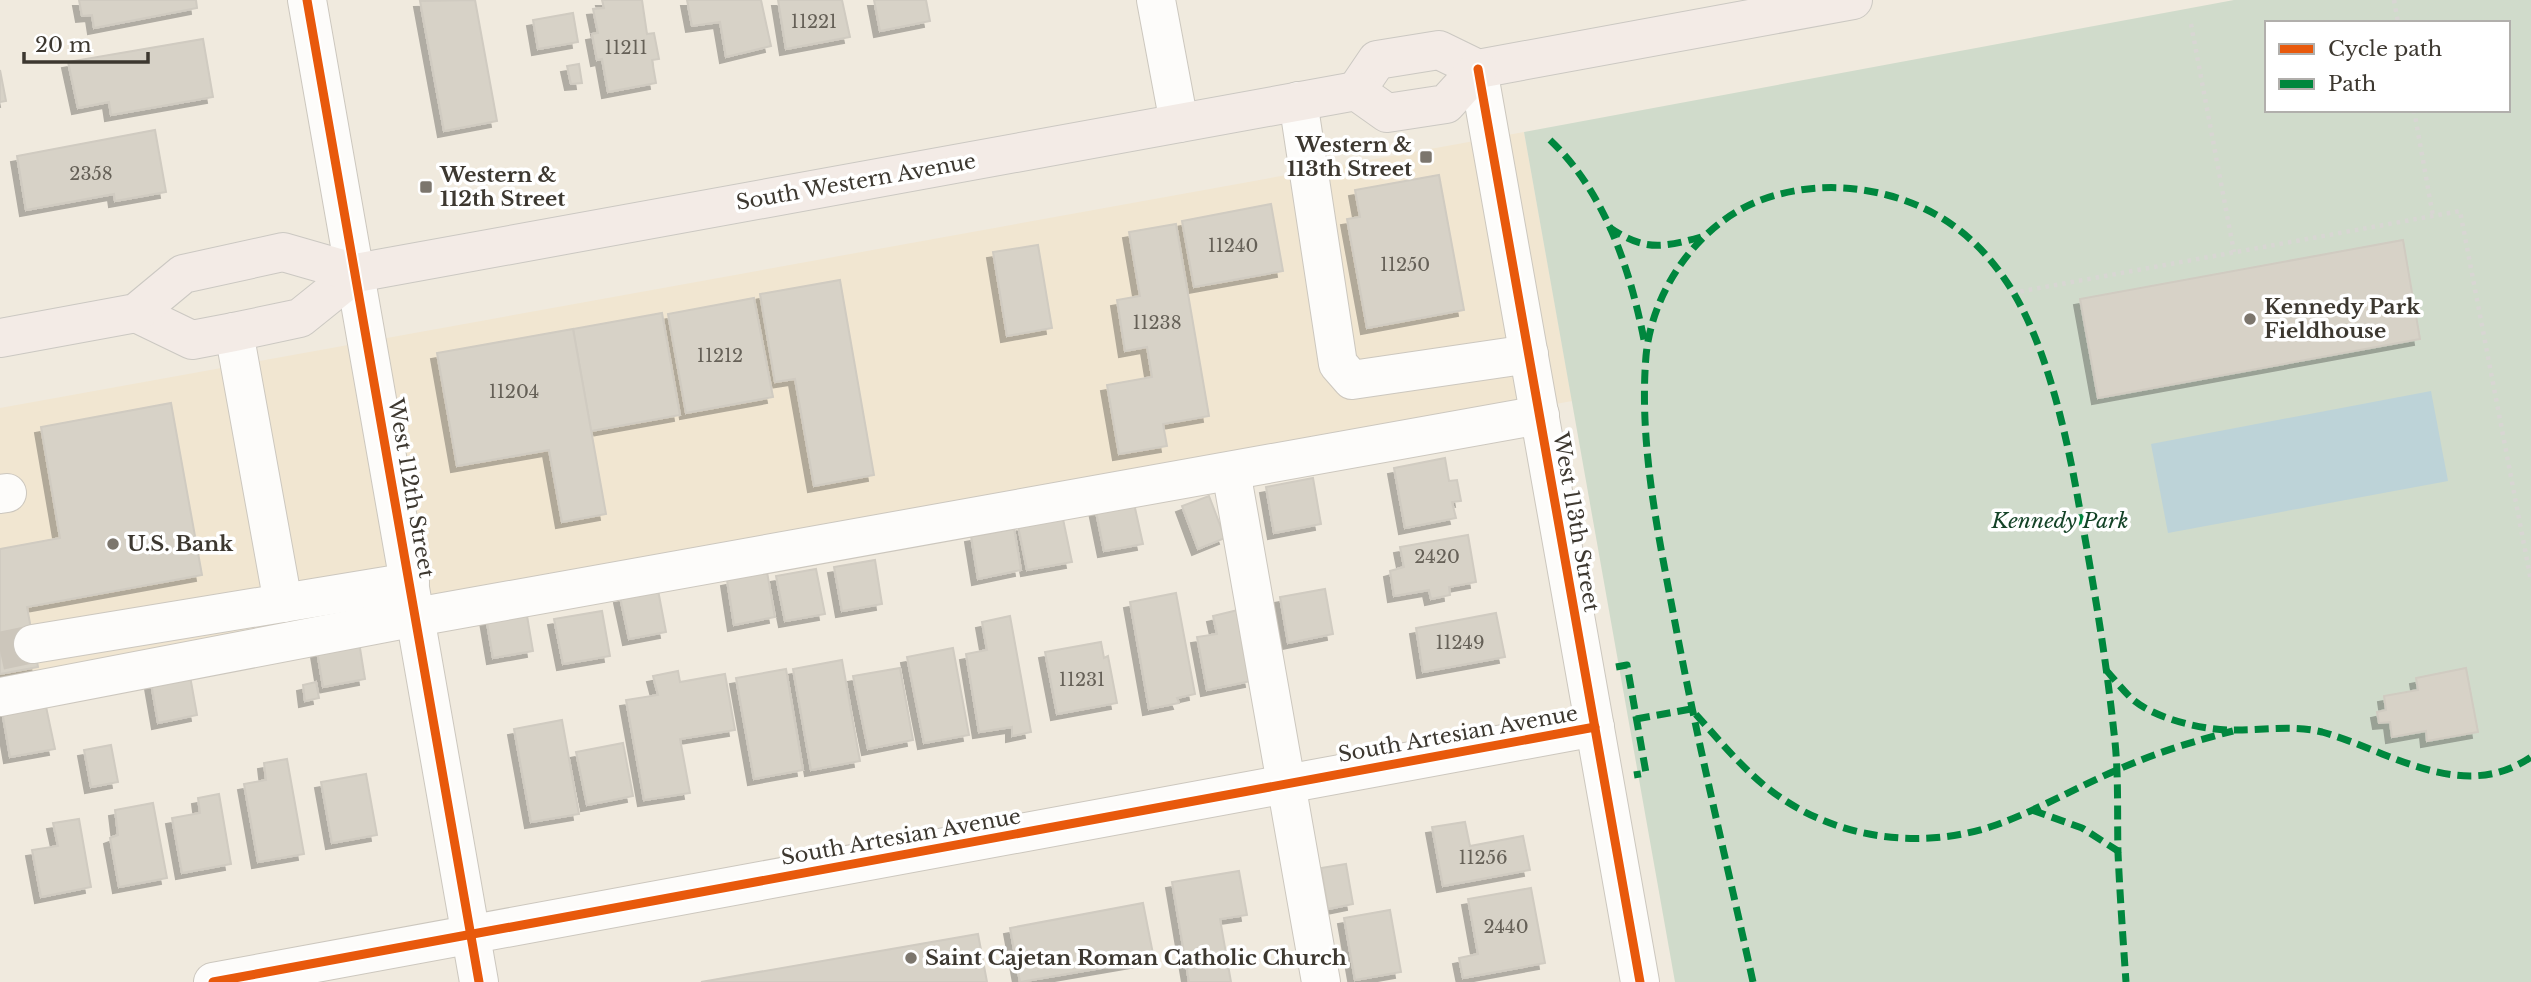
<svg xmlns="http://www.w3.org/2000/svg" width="2531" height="982" font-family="'Libre Baskerville',serif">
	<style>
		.built { fill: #f1e6d1 }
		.green { fill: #d0dbcb; fill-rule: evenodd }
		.water { fill: #bdd3d8 }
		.building { fill: #d7d2c7; stroke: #d0cbc1; stroke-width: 2; filter: url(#shadow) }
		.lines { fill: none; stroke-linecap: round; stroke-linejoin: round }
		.minor-tunnel { stroke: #ccc6bb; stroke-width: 38; stroke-dasharray: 38 19; stroke-linecap: butt }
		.minor-casing { stroke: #ccc7be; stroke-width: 40 }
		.major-casing { stroke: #cbc8c2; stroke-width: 40 }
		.path { stroke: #d8d6d3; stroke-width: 4.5; stroke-dasharray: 3.5 5; stroke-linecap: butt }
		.minor { stroke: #fdfcfa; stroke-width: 38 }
		.major { stroke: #f3ebe6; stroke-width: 38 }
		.quiet { stroke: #00873e; stroke-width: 7; stroke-dasharray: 14 7; stroke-linecap: butt }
		.cycleway-casing { stroke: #fff; stroke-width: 13 }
		.cycleway { stroke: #e8590c; stroke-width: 9 }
		.poi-dot { fill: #7c766d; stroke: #fff; stroke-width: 2.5 }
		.labels { text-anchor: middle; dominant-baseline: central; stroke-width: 7; stroke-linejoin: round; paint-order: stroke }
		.number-label { font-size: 18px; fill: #656057 }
		.poi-label { font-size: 21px; font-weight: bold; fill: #3d3830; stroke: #fff; text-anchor: start }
		.street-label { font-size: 21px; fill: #3d3830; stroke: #fff }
		.park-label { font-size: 21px; font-style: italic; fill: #144327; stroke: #fff }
	</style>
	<defs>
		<filter id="shadow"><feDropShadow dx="-6" dy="6" stdDeviation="0" flood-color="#0004"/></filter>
	</defs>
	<rect width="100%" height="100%" fill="#f0eade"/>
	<path class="built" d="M 1524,132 L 1572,401 L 0,687 L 0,408 Z"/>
	<path class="green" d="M 2234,0 L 2531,0 L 2531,982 L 1675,982 L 1524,132 ZM 2267,23 L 2508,23 L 2508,110 L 2267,110 Z"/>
	<path class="water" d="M 2431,391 L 2448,481 L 2168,533 L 2151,444 Z"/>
	<g class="building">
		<path d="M 79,0 L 196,0 L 197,8 L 94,28 L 92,15 L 82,16 Z"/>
		<path d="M 475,0 L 497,121 L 444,131 L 420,1 Z"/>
		<path d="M 602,0 L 642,0 L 647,34 L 654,33 L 659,59 L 652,60 L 656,83 L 608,92 L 602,59 L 597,60 L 592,34 L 598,33 L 593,9 L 604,8 Z"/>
		<path d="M 687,0 L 761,0 L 771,46 L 726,57 L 720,22 L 692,26 Z"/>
		<path d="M 778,0 L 842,0 L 850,37 L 786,49 Z"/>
		<path d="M 874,0 L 926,0 L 930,21 L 880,31 Z"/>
		<path d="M 573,13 L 578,42 L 538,49 L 533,20 Z"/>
		<path d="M 203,39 L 213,97 L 111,115 L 109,102 L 78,108 L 68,62 Z"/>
		<path d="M 579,64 L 582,83 L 571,84 L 567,66 Z"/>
		<path d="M 0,70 L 6,101 L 0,102 Z"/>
		<path d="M 155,130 L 166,192 L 115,201 L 114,194 L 26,210 L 17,156 Z"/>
		<path d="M 1439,175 L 1464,310 L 1367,328 L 1347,219 L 1360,217 L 1355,190 Z"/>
		<path d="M 1271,204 L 1283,271 L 1194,287 L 1182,221 Z"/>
		<path d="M 1176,224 L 1209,416 L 1163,424 L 1167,446 L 1119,454 L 1107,385 L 1152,377 L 1147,347 L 1125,351 L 1117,300 L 1140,296 L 1129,232 Z"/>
		<path d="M 2403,240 L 2420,339 L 2098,398 L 2080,299 Z"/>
		<path d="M 1038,245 L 1052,328 L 1007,336 L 993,252 Z"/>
		<path d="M 840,280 L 874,475 L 814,486 L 795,379 L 775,382 L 760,294 Z"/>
		<path d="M 754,298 L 773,397 L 686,413 L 668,314 Z"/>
		<path d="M 662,313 L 680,415 L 591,431 L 573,329 Z"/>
		<path d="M 573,329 L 606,514 L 562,522 L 549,450 L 457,466 L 437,353 Z"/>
		<path d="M 171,403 L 202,575 L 27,607 L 38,667 L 0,674 L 0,549 L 60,538 L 41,427 Z"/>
		<path d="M 1445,458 L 1449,481 L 1457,480 L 1461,501 L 1452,502 L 1456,518 L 1405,528 L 1394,468 Z"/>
		<path d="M 1313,478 L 1321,524 L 1274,533 L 1266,487 Z"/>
		<path d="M 1209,496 L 1225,538 L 1198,549 L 1182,506 Z"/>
		<path d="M 1133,499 L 1143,544 L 1104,551 L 1095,507 Z"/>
		<path d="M 1063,519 L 1072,562 L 1027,570 L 1018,526 Z"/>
		<path d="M 1014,528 L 1021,570 L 978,579 L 971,536 Z"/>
		<path d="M 1468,535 L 1476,582 L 1449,587 L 1450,595 L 1431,599 L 1429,590 L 1394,596 L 1390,571 L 1404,567 L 1400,547 Z"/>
		<path d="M 875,560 L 882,604 L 842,611 L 834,567 Z"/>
		<path d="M 816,569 L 825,614 L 785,621 L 776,576 Z"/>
		<path d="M 767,572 L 775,617 L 734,625 L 727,580 Z"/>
		<path d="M 1325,589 L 1333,634 L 1288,643 L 1280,597 Z"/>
		<path d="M 658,590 L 666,632 L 629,639 L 620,597 Z"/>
		<path d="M 1176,593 L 1195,694 L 1177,698 L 1179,703 L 1149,709 L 1130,602 Z"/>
		<path d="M 526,610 L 533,651 L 493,658 L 486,617 Z"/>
		<path d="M 1238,610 L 1251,681 L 1207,690 L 1197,637 L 1217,634 L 1213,616 Z"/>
		<path d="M 602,611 L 610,656 L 563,664 L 554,619 Z"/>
		<path d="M 1496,613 L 1505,657 L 1423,672 L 1416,628 Z"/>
		<path d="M 1010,616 L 1031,732 L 1012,736 L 1012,727 L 979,732 L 966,654 L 987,650 L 982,622 Z"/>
		<path d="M 359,642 L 365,679 L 323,687 L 317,651 Z"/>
		<path d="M 1101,642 L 1104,658 L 1108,656 L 1117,703 L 1057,714 L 1045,652 Z"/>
		<path d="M 953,648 L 969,735 L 924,743 L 907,657 Z"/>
		<path d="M 842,660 L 860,761 L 811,770 L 793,669 Z"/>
		<path d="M 900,668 L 913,740 L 868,749 L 853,676 Z"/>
		<path d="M 2466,668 L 2478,732 L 2427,741 L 2426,731 L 2392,737 L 2390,722 L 2379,723 L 2377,712 L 2386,710 L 2384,696 L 2418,690 L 2416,678 Z"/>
		<path d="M 786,669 L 803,770 L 754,779 L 736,678 Z"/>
		<path d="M 678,671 L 680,682 L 725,674 L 735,730 L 680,739 L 690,793 L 644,800 L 626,700 L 658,695 L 653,676 Z"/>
		<path d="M 190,676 L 197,715 L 158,723 L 151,683 Z"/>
		<path d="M 316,682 L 319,698 L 305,701 L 303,685 Z"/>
		<path d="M 45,702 L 55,749 L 10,757 L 2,711 Z"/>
		<path d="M 562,720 L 579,814 L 531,822 L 514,729 Z"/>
		<path d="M 623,743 L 633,796 L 587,805 L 576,752 Z"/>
		<path d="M 111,745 L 118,782 L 91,787 L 84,750 Z"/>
		<path d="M 287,759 L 304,854 L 258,862 L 244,784 L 266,780 L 264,763 Z"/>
		<path d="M 366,774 L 377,835 L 332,843 L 321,782 Z"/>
		<path d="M 219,794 L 231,864 L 182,873 L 172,818 L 200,813 L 198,798 Z"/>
		<path d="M 153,803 L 167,878 L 119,887 L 110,838 L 118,835 L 115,810 Z"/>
		<path d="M 79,819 L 91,887 L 41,897 L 32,850 L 58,846 L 53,823 Z"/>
		<path d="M 1465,822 L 1470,846 L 1523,836 L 1530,870 L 1443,886 L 1432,827 Z"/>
		<path d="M 1346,864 L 1353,904 L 1328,909 L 1321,868 Z"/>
		<path d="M 1239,871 L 1247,915 L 1220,919 L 1231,982 L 1189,982 L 1172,882 Z"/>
		<path d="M 1531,888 L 1545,963 L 1463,978 L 1459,958 L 1478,954 L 1468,899 Z"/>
		<path d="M 1143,903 L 1154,959 L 1020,982 L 1010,928 Z"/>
		<path d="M 1390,910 L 1401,972 L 1355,980 L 1344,918 Z"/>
		<path d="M 978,934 L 987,982 L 701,982 Z"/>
	</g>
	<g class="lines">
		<path class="minor-tunnel" d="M 0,651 L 33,644"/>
		<defs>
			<g id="minor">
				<path d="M 307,0 L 479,982"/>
				<path d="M 1156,0 L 1179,123"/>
				<path d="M 1478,69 L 1640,982"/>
				<path d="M 1298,101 L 1338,364 L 1352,380 L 1529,354"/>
				<path d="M 234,332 L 283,603"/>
				<path d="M 1231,471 L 1321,982"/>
				<path d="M 0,494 L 7,493"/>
				<path d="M 33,644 L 410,582"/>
				<path d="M 0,697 L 416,617 L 1540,415"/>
				<path d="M 213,982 L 1595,727"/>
			</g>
			<g id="major">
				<path d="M 1356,91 L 1377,60 L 1439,50 L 1478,69 L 1853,0"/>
				<path d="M 136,313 L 192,340 L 234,332 L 300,318 L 356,273"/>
				<path d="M 0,338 L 136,313 L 183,274 L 283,252 L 356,273 L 1356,91 L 1387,113 L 1446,104 L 1478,69"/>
			</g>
		</defs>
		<use href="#minor" class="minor-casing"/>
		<use href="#major" class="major-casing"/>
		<g class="path">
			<path d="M 2394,0 L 2398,23"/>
			<path d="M 2191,24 L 2234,252"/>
			<path d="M 2414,110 L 2433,216"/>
			<path d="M 2012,293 L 2460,211 L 2531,581"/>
		</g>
		<use href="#minor" class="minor"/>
		<use href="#major" class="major"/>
		<g class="quiet">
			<path d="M 1550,140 C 1606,193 1631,272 1645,345"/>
			<path d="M 1609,227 C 1643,251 1662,248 1701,237"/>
			<path d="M 1616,667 L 1627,665 L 1646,773 L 1634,775"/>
			<path d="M 2106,670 C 2114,679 2122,689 2131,698 C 2154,719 2206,731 2237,730 C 2265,730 2294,725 2322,732 C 2390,751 2462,804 2531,757"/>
			<path d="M 1636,719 L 1691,709 C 1715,735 1737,763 1765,786 C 1829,838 1918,852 1996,825 C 2038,810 2077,787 2117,770 C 2155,753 2194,741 2233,731"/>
			<path d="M 2032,810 L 2082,828 L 2118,851"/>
			<path d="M 1753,982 C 1726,859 1696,736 1673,612 C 1657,529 1639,441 1646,356 C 1652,290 1699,223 1761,200 C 1802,185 1846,184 1887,195 C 1937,208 1975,236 2004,278 C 2045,336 2067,436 2079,505 C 2093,581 2106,657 2114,733 C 2119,773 2117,813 2118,853 C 2120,896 2123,939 2126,982"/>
		</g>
		<defs>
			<g id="cycleway">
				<path d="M 307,0 L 479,982"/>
				<path d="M 1478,69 L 1640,982"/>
				<path d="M 213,982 L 1595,727"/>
			</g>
		</defs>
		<use href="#cycleway" class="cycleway-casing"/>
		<use href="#cycleway" class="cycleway"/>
	</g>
	<g class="poi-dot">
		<rect x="1419" y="150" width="14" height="14" rx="3.5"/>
		<rect x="419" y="180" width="14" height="14" rx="3.5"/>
		<circle cx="2250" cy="319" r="7"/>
		<circle cx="113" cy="544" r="7"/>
		<circle cx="911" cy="958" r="7"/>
	</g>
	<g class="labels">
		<g class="number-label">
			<text x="814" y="22">11221</text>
			<text x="626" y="48">11211</text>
			<text x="91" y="174">2358</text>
			<text x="1233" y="246">11240</text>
			<text x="1405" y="265">11250</text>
			<text x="1157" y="323">11238</text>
			<text x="720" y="356">11212</text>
			<text x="514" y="392">11204</text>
			<text x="1437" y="557">2420</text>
			<text x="1460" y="643">11249</text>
			<text x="1082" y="680">11231</text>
			<text x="1483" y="858">11256</text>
			<text x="1506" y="927">2440</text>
		</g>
		<g class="poi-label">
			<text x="1412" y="145" text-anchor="end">Western &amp;<tspan x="1412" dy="24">113th Street</tspan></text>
			<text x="440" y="175">Western &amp;<tspan x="440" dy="24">112th Street</tspan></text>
			<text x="2264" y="307">Kennedy Park<tspan x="2264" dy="24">Fieldhouse</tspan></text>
			<text x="127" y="544">U.S. Bank</text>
			<text x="925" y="958">Saint Cajetan Roman Catholic Church</text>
		</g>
		<g class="street-label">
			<text transform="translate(856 182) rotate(-10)">South Western Avenue</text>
			<text transform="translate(411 488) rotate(80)">West 112th Street</text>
			<text transform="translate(1576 522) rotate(80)">West 113th Street</text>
			<text transform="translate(1458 734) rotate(-10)">South Artesian Avenue</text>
			<text transform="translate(901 837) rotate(-10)">South Artesian Avenue</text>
		</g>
		<g class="park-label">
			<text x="2060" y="521">Kennedy Park</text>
		</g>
	</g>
	<rect x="2265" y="21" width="245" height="91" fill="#ffffff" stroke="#b1afac" stroke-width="2"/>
	<rect x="2279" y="44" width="35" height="10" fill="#e8590c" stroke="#b1afac" stroke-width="2"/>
	<text x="2328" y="56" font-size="21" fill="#3d3830">Cycle path</text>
	<rect x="2279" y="79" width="35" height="10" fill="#00873e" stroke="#b1afac" stroke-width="2"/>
	<text x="2328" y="91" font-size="21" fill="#3d3830">Path</text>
	<path d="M24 52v10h124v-10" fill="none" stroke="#3d3830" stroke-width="3.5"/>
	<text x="35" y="52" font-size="21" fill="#3d3830" stroke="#ffffff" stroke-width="5" paint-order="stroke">20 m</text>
</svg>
